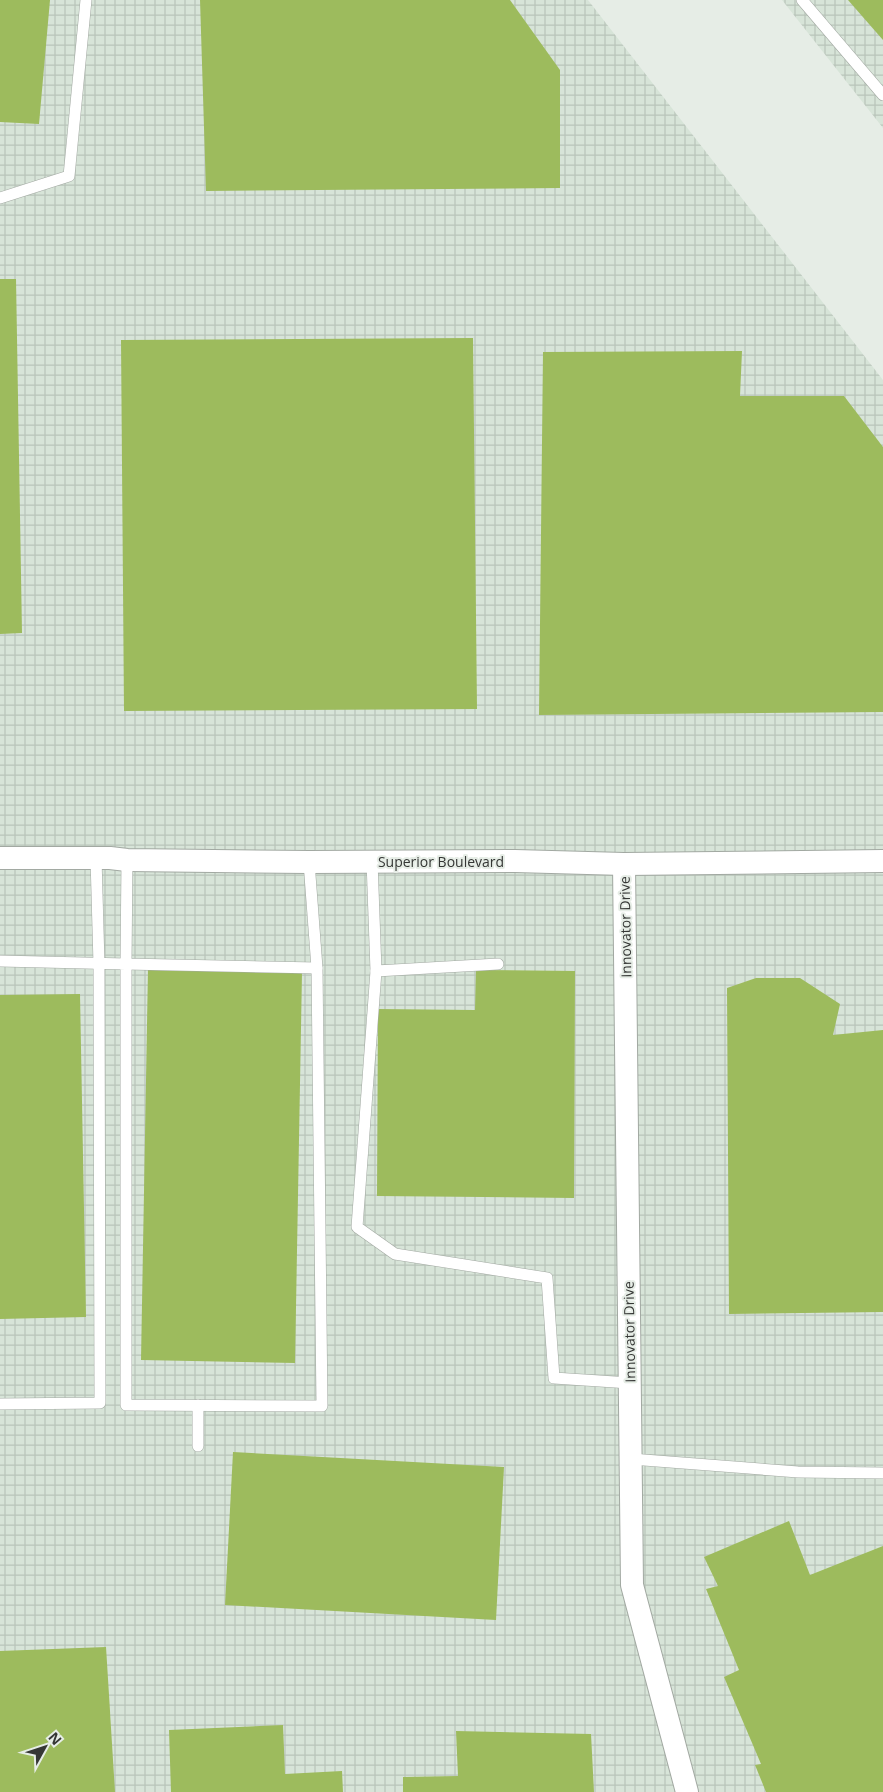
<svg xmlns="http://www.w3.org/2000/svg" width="883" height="1792" font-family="'Open Sans',sans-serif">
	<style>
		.industrial { fill: url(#industrial-grid) }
		.building { fill: #9dbb5d }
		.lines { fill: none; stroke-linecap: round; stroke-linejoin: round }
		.lane-casing { stroke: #a2a9a2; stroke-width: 12 }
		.street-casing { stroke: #a2a9a2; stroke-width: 24 }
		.lane { stroke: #fff; stroke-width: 11 }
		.street { stroke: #fff; stroke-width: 22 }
		.labels { text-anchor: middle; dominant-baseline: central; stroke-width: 4; stroke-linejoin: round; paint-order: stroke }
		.street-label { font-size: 14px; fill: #353735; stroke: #e6ede6 }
	</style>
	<defs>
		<pattern id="industrial-grid" width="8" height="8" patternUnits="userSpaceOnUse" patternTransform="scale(1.25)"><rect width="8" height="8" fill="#d7e4d8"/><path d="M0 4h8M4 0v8" fill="none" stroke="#b9c4ba"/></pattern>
	</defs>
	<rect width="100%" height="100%" fill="#e6ede6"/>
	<g class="industrial">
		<path d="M 0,0 L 588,0 L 883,380 L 883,1792 L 0,1792 Z"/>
		<path d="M 782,0 L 883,0 L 883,128 Z"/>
	</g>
	<g class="building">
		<path d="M 0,0 L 50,0 L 39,124 L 0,122 Z"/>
		<path d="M 200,0 L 510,0 L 560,70 L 560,188 L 206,191 Z"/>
		<path d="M 848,0 L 883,0 L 883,40 Z"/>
		<path d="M 0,279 L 16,279 L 22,633 L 0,634 Z"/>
		<path d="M 473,338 L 477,709 L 124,711 L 121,340 Z"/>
		<path d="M 742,351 L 740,396 L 844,396 L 883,447 L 883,712 L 539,715 L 543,352 Z"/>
		<path d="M 148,969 L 302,972 L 295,1363 L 141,1360 Z"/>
		<path d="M 476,970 L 575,971 L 574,1198 L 377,1196 L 378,1009 L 475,1010 Z"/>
		<path d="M 756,978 L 800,978 L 840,1004 L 833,1035 L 883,1030 L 883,1312 L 729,1314 L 727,988 Z"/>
		<path d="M 80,994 L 86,1317 L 0,1319 L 0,995 Z"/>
		<path d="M 233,1452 L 504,1467 L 496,1620 L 225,1605 Z"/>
		<path d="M 789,1521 L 810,1575 L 883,1546 L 883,1792 L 766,1792 L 755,1765 L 761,1764 L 724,1677 L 739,1670 L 706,1589 L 718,1586 L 704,1557 Z"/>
		<path d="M 106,1647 L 115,1792 L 0,1792 L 0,1651 Z"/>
		<path d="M 283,1725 L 285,1774 L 342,1771 L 343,1792 L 171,1792 L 169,1730 Z"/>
		<path d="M 456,1731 L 591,1734 L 594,1792 L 403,1792 L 403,1777 L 458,1776 Z"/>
	</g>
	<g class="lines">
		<defs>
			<g id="lane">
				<path d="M 802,0 L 883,95"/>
				<path d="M 0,198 L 69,176 L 86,0"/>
				<path d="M 127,860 L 126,964 L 317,968"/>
				<path d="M 372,861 L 376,971 L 498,964"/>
				<path d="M 0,961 L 126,964 L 126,1405 L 322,1406 L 317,968 L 309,862"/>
				<path d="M 376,971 L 357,1227 L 395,1254 L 547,1278 L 554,1378 L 630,1383"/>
				<path d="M 0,1404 L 100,1403 L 99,964 L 96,858"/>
				<path d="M 198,1405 L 198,1446"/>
				<path d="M 631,1459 L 798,1472 L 883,1473"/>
			</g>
			<g id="street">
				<path d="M 0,858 L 110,858 L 127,860 L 309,862 L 515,861 L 624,864 L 883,861"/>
				<path d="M 624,864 L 632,1585 L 687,1792"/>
			</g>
		</defs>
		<use href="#lane" class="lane-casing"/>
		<use href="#street" class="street-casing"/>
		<use href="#lane" class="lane"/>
		<use href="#street" class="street"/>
	</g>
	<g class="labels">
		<g class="street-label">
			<text x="441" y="861">Superior Boulevard</text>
			<text transform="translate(625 927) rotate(-91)">Innovator Drive</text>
			<text transform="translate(629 1332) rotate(-91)">Innovator Drive</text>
		</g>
	</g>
	<g transform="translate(45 1747) rotate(50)" stroke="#e6ede6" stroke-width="4" paint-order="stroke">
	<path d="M0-4L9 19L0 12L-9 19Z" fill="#353735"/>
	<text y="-8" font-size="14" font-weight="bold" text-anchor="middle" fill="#353735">N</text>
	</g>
</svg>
